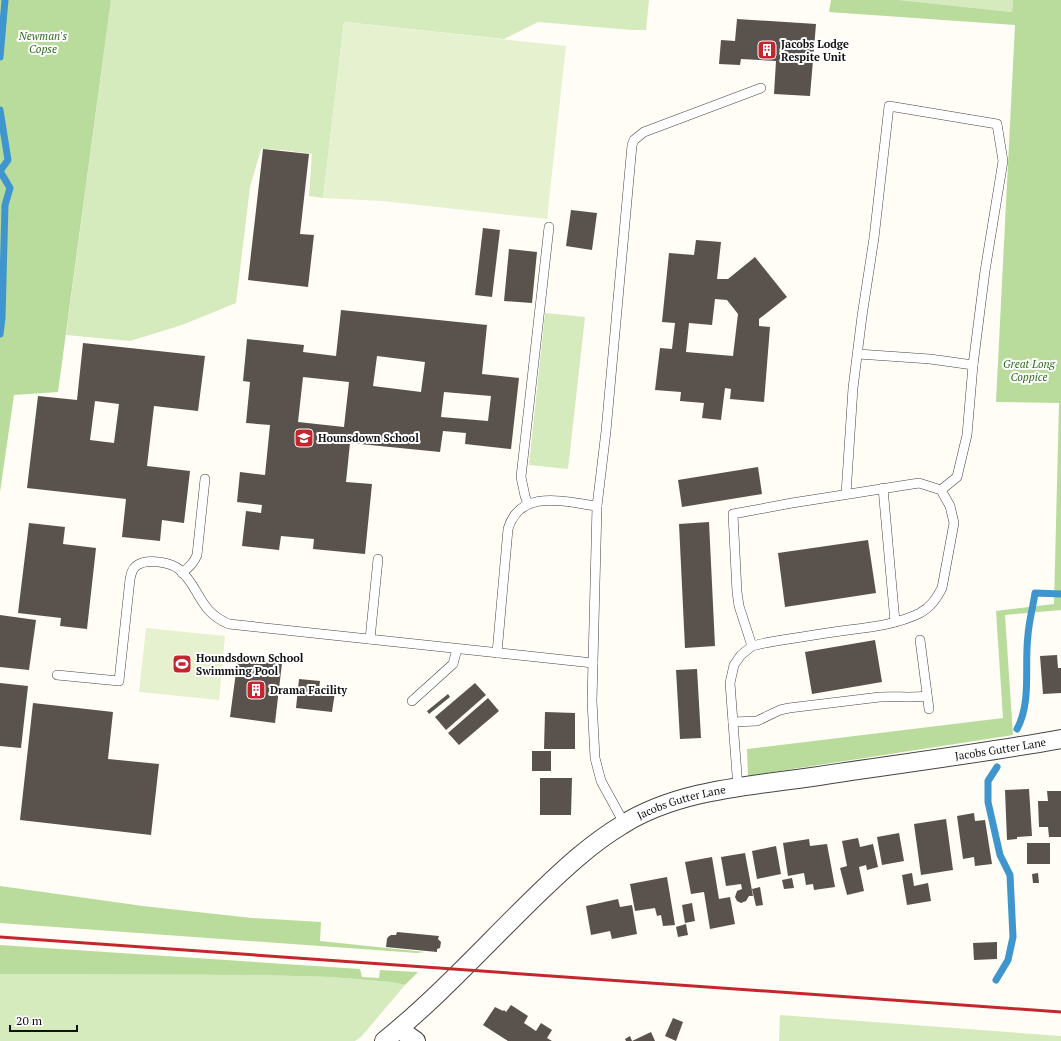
<svg xmlns="http://www.w3.org/2000/svg" width="1061" height="1041" font-family="'PT Serif',serif">
	<style>
		.green { fill: #d5ebbd }
		.forest { fill: #b9dc9c }
		.pitch { fill: #e6f2cf }
		.lines { fill: none; stroke-linecap: round; stroke-linejoin: round }
		.stream { stroke: #3f96cf; stroke-width: 7 }
		.building { fill: #5a524d; fill-rule: evenodd }
		.lane-casing { stroke: #444; stroke-width: 10 }
		.street-casing { stroke: #444; stroke-width: 20 }
		.lane { stroke: #fff; stroke-width: 9 }
		.street { stroke: #fff; stroke-width: 18 }
		.rail { stroke: #c4262e; stroke-width: 3 }
		.labels { text-anchor: middle; dominant-baseline: central; stroke-width: 4; stroke-linejoin: round; paint-order: stroke }
		.park-label { font-size: 11px; font-style: italic; fill: #2f6b1f; stroke: #fff }
		.poi-label { font-size: 11px; font-weight: bold; fill: #111; stroke: #fff; text-anchor: start }
		.street-label { font-size: 11px; fill: #111; stroke: #fff }
	</style>
	<rect width="100%" height="100%" fill="#fffdf5"/>
	<g class="green">
		<path d="M 111,0 L 649,0 L 646,30 L 632,30 L 538,22 L 504,39 L 344,22 L 323,198 L 309,196 L 312,154 L 283,150 L 261,149 L 250,187 L 236,303 L 182,325 L 130,341 L 66,335 Z"/>
		<path d="M 899,0 L 1013,0 L 1012,12 Z"/>
		<path d="M 545,313 L 585,317 L 568,469 L 529,465 Z"/>
		<path d="M 0,974 L 259,975 L 332,977 L 391,982 L 405,985 L 361,1037 L 355,1041 L 0,1041 Z"/>
		<path d="M 780,1015 L 1061,1036 L 1061,1041 L 779,1041 Z"/>
	</g>
	<g class="forest">
		<path d="M 0,0 L 111,0 L 58,392 L 14,395 L 0,492 Z"/>
		<path d="M 831,0 L 899,0 L 1012,12 L 1013,0 L 1061,0 L 1061,610 L 1005,615 L 1013,735 L 748,776 L 747,749 L 1003,718 L 996,611 L 1054,604 L 1059,403 L 996,402 L 1015,25 L 829,12 Z"/>
		<path d="M 0,886 L 143,906 L 252,918 L 321,922 L 320,941 L 425,952 L 417,953 L 0,923 Z"/>
		<path d="M 0,945 L 360,969 L 362,977 L 379,978 L 380,970 L 418,972 L 405,985 L 391,982 L 332,977 L 259,975 L 0,974 Z"/>
	</g>
	<g class="pitch">
		<path d="M 344,22 L 566,46 L 547,219 L 382,201 L 323,198 Z"/>
		<path d="M 146,628 L 225,636 L 219,700 L 139,692 Z"/>
	</g>
	<g class="lines">
		<g class="stream">
			<path d="M 0,57 L 5,0"/>
			<path d="M 0,110 L 8,160 L 0,171 L 10,188 L 5,205 L 2,318 L 0,334"/>
			<path d="M 1017,729 C 1032,701 1024,666 1028,635 C 1029,621 1033,607 1035,593 L 1061,594"/>
			<path d="M 996,980 L 1008,960 L 1013,937 L 1010,875 L 1000,855 L 988,802 L 988,781 L 997,767"/>
		</g>
	</g>
	<g class="building">
		<path d="M 737,19 L 816,24 L 810,96 L 774,94 L 776,61 L 741,59 L 740,65 L 719,64 L 721,40 L 735,41 Z"/>
		<path d="M 263,149 L 309,154 L 300,234 L 314,235 L 308,287 L 248,280 Z"/>
		<path d="M 571,210 L 597,213 L 592,250 L 566,246 Z"/>
		<path d="M 483,228 L 500,230 L 492,297 L 475,295 Z"/>
		<path d="M 696,240 L 721,242 L 717,279 L 728,279 L 755,257 L 787,297 L 759,319 L 759,326 L 770,327 L 764,402 L 730,399 L 731,389 L 725,388 L 721,420 L 702,418 L 704,403 L 680,401 L 681,392 L 655,390 L 660,348 L 672,349 L 675,323 L 662,322 L 669,253 L 694,255 ZM 715,299 L 727,300 L 738,314 L 733,356 L 686,352 L 689,323 L 712,325 Z"/>
		<path d="M 509,249 L 537,252 L 532,303 L 504,301 Z"/>
		<path d="M 341,310 L 487,325 L 482,374 L 519,378 L 511,449 L 465,444 L 466,433 L 443,431 L 440,452 L 350,443 L 346,482 L 372,484 L 365,554 L 313,549 L 314,539 L 281,536 L 279,550 L 242,546 L 246,511 L 261,513 L 262,505 L 237,502 L 240,472 L 265,475 L 270,425 L 246,423 L 250,382 L 243,381 L 247,339 L 304,345 L 303,352 L 336,356 ZM 377,356 L 425,362 L 421,392 L 373,386 ZM 303,377 L 349,382 L 344,427 L 298,422 ZM 444,392 L 491,396 L 488,421 L 441,417 Z"/>
		<path d="M 83,343 L 205,356 L 198,411 L 154,406 L 147,466 L 190,471 L 184,523 L 162,520 L 160,541 L 122,537 L 126,499 L 27,488 L 38,396 L 77,400 ZM 95,401 L 119,404 L 114,443 L 90,440 Z"/>
		<path d="M 758,467 L 762,494 L 682,507 L 678,480 Z"/>
		<path d="M 709,522 L 715,646 L 685,648 L 679,524 Z"/>
		<path d="M 29,523 L 65,527 L 63,544 L 96,548 L 87,629 L 60,626 L 61,618 L 18,613 Z"/>
		<path d="M 868,540 L 876,593 L 785,607 L 778,553 Z"/>
		<path d="M 0,615 L 36,620 L 29,670 L 0,667 Z"/>
		<path d="M 875,640 L 882,682 L 812,694 L 805,652 Z"/>
		<path d="M 1057,655 L 1058,668 L 1061,668 L 1061,693 L 1043,694 L 1040,656 Z"/>
		<path d="M 238,657 L 282,663 L 275,723 L 230,717 Z"/>
		<path d="M 697,669 L 701,738 L 680,739 L 676,670 Z"/>
		<path d="M 299,679 L 320,681 L 319,690 L 335,692 L 332,712 L 296,708 Z"/>
		<path d="M 0,683 L 28,686 L 21,748 L 0,746 Z"/>
		<path d="M 475,683 L 486,695 L 446,730 L 435,717 Z"/>
		<path d="M 448,694 L 450,697 L 429,714 L 427,711 Z"/>
		<path d="M 488,698 L 499,711 L 459,745 L 448,733 Z"/>
		<path d="M 33,703 L 113,712 L 108,759 L 159,764 L 151,835 L 20,820 Z"/>
		<path d="M 545,712 L 575,713 L 575,749 L 544,749 Z"/>
		<rect x="532" y="751" width="19" height="20"/>
		<path d="M 540,778 L 572,778 L 571,815 L 540,815 Z"/>
		<path d="M 1029,789 L 1032,836 L 1017,837 L 1017,839 L 1007,840 L 1005,790 Z"/>
		<path d="M 1047,791 L 1061,791 L 1061,837 L 1049,837 L 1048,827 L 1039,827 L 1038,801 L 1048,801 Z"/>
		<path d="M 974,813 L 975,821 L 985,820 L 992,864 L 975,866 L 974,857 L 963,859 L 957,816 Z"/>
		<path d="M 946,819 L 953,870 L 921,875 L 914,824 Z"/>
		<path d="M 899,833 L 904,861 L 882,865 L 877,837 Z"/>
		<path d="M 858,838 L 860,847 L 873,844 L 878,867 L 867,870 L 866,865 L 859,867 L 864,891 L 847,895 L 840,868 L 847,866 L 842,841 Z"/>
		<path d="M 809,839 L 810,846 L 827,844 L 835,887 L 814,890 L 813,884 L 806,885 L 804,873 L 788,876 L 783,843 Z"/>
		<rect x="1027" y="843" width="23" height="21"/>
		<path d="M 776,846 L 781,874 L 757,879 L 752,851 Z"/>
		<path d="M 745,853 L 753,896 L 749,896 L 746,901 L 741,903 L 737,901 L 735,897 L 737,891 L 742,889 L 741,884 L 726,886 L 721,857 Z"/>
		<path d="M 712,857 L 719,899 L 730,897 L 735,924 L 710,929 L 704,892 L 691,894 L 685,862 Z"/>
		<path d="M 912,873 L 914,886 L 928,883 L 931,901 L 907,905 L 902,875 Z"/>
		<path d="M 1038,873 L 1039,883 L 1033,883 L 1032,874 Z"/>
		<path d="M 667,877 L 675,925 L 663,926 L 661,915 L 657,916 L 655,908 L 635,911 L 630,884 Z"/>
		<path d="M 792,878 L 794,888 L 784,889 L 782,880 Z"/>
		<path d="M 760,887 L 763,905 L 756,906 L 752,889 Z"/>
		<path d="M 618,899 L 620,907 L 632,905 L 637,934 L 612,939 L 610,931 L 591,935 L 586,906 Z"/>
		<path d="M 692,903 L 695,921 L 685,923 L 682,905 Z"/>
		<path d="M 686,924 L 688,935 L 678,937 L 676,927 Z"/>
		<path d="M 397,932 L 439,936 L 438,939 L 441,942 L 440,948 L 437,949 L 437,952 L 386,947 L 387,939 L 388,937 L 391,935 L 396,935 Z"/>
		<path d="M 997,942 L 997,959 L 974,960 L 973,943 Z"/>
		<path d="M 511,1005 L 528,1016 L 524,1023 L 536,1031 L 541,1023 L 552,1030 L 547,1038 L 552,1041 L 508,1041 L 483,1025 L 495,1007 L 503,1011 L 504,1010 L 506,1012 Z"/>
		<path d="M 673,1018 L 683,1022 L 676,1041 L 665,1036 Z"/>
		<path d="M 651,1032 L 655,1041 L 626,1041 L 625,1039 L 630,1036 L 632,1041 Z"/>
	</g>
	<g class="lines">
		<defs>
			<g id="lane">
				<path d="M 858,354 L 930,359 L 973,365 L 967,435 L 957,477 L 941,490"/>
				<path d="M 883,488 L 895,622"/>
				<path d="M 846,494 L 853,388 L 862,316 L 874,238 L 889,106 L 997,124 L 1003,161 L 985,271 L 973,365"/>
				<path d="M 528,504 L 525,496 L 521,477 L 549,227"/>
				<path d="M 182,573 C 189,567 194,563 197,555 L 205,479"/>
				<path d="M 370,639 L 378,559"/>
				<path d="M 920,640 L 929,709"/>
				<path d="M 497,653 L 508,529 C 520,488 565,502 597,506"/>
				<path d="M 57,675 L 119,681 L 130,579 C 131,574 132,569 136,566 C 147,558 171,562 180,570 C 201,589 198,611 229,624 L 593,663"/>
				<path d="M 412,701 L 453,664 L 457,649"/>
				<path d="M 733,722 L 757,721 L 780,710 L 789,708 L 880,697 C 896,696 911,698 927,696"/>
				<path d="M 738,788 L 730,683 L 734,665 L 741,655 L 752,646 L 765,643 C 793,638 820,634 848,630 C 872,627 898,624 920,613 C 931,607 936,599 942,588 L 954,523 L 950,506 L 941,490 L 919,483 L 792,503 L 733,514 L 737,592 L 739,606 L 752,646"/>
				<path d="M 624,823 L 601,781 L 595,758 L 592,701 L 597,506 L 606,431 L 632,145 L 634,140 L 644,132 L 761,88"/>
			</g>
			<g id="street">
				<path d="M 399,1029 L 416,1041"/>
				<path id="s1" d="M 384,1041 C 440,996 489,941 541,891 C 566,867 592,843 622,825 C 677,790 749,786 812,777 C 895,764 979,754 1061,739"/>
			</g>
		</defs>
		<use href="#lane" class="lane-casing"/>
		<use href="#street" class="street-casing"/>
		<use href="#lane" class="lane"/>
		<use href="#street" class="street"/>
		<path class="rail" d="M 0,937 L 1061,1012"/>
	</g>
	<defs>
		<symbol id="building-square" viewBox="-11 -11 22 22"><rect x="-9" y="-9" width="18" height="18" rx="4" fill="#c4262e" stroke="#fff"/><path d="M-4-6H4V6H1V3H-1V6H-4ZM-2.5-4.3h1.7v1.8h-1.7ZM.8-4.3h1.7v1.8H.8ZM-2.5-1h1.7V.8h-1.7ZM.8-1h1.7V.8H.8Z" fill="#fff"/></symbol>
		<symbol id="school-square" viewBox="-11 -11 22 22"><rect x="-9" y="-9" width="18" height="18" rx="4" fill="#c4262e" stroke="#fff"/><path d="M0-5L7-2L0 1L-7-2ZM-4 1L0 2.5L4 1V4Q0 6-4 4Z" fill="#fff"/></symbol>
		<symbol id="stadium-square" viewBox="-11 -11 22 22"><rect x="-9" y="-9" width="18" height="18" rx="4" fill="#c4262e" stroke="#fff"/><path d="M0-5a6.5 5 0 1 0 0 10a6.5 5 0 1 0 0-10ZM-3.5-1.8h7v3.6h-7Z" fill="#fff"/></symbol>
	</defs>
	<g fill-rule="evenodd">
		<use href="#building-square" x="756" y="39" width="22" height="22"/>
		<use href="#school-square" x="293" y="427" width="22" height="22"/>
		<use href="#stadium-square" x="171" y="653" width="22" height="22"/>
		<use href="#building-square" x="245" y="679" width="22" height="22"/>
	</g>
	<g class="labels">
		<g class="park-label">
			<text x="43" y="36">Newman's<tspan x="43" dy="13">Copse</tspan></text>
			<text x="1029" y="364">Great Long<tspan x="1029" dy="13">Coppice</tspan></text>
		</g>
		<g class="poi-label">
			<text x="781" y="44">Jacobs Lodge<tspan x="781" dy="13">Respite Unit</tspan></text>
			<text x="318" y="438">Hounsdown School</text>
			<text x="196" y="658">Houndsdown School<tspan x="196" dy="13">Swimming Pool</tspan></text>
			<text x="270" y="690">Drama Facility</text>
		</g>
		<g class="street-label">
			<text stroke="none"><textPath href="#s1" startOffset="710">Jacobs Gutter Lane</textPath></text>
			<text stroke="none"><textPath href="#s1" startOffset="386">Jacobs Gutter Lane</textPath></text>
		</g>
	</g>
	<path d="M10 1025v6h67v-6" fill="none" stroke="#111111" stroke-width="2"/>
	<text x="16" y="1025" font-size="12" fill="#111111" stroke="#ffffff" stroke-width="3" paint-order="stroke">20 m</text>
</svg>
